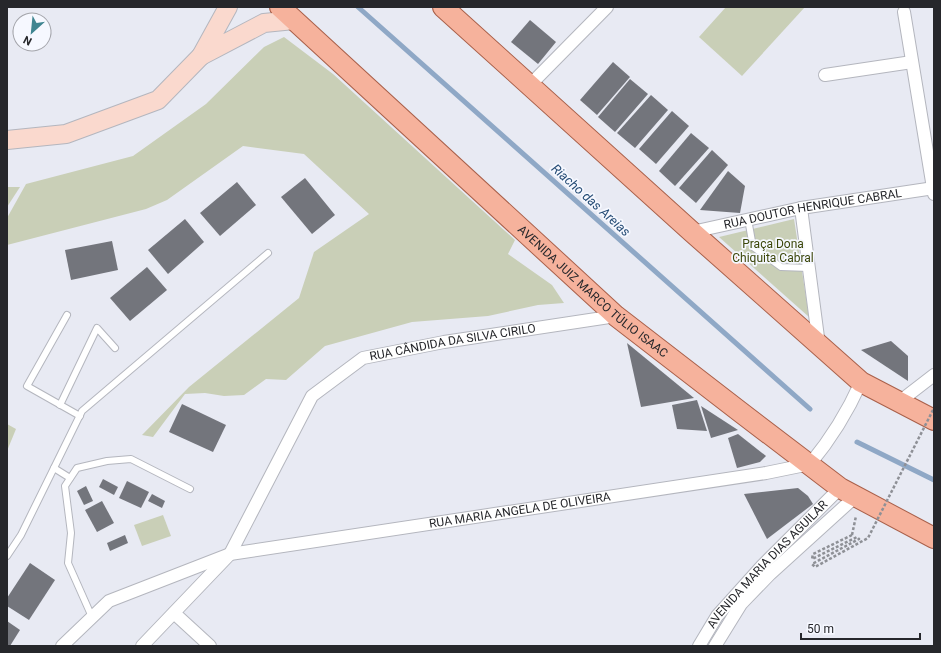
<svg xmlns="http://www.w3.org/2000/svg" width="941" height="653" font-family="Roboto,sans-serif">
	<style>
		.green { fill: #c9cfb7 }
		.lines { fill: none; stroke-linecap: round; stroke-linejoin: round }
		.stream { stroke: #8fa8c6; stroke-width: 5 }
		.building { fill: #73757c }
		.service-casing { stroke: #b4b6be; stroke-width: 8 }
		.minor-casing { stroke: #b4b6be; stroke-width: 14 }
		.secondary-casing { stroke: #b4b6be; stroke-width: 20 }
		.primary-casing { stroke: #a9604a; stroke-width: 22 }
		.path { stroke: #8e9096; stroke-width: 2.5; stroke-dasharray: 3 2; stroke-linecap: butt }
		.service { stroke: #fff; stroke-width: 6 }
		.minor { stroke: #fff; stroke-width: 12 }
		.secondary { stroke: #fad9ce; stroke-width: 18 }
		.primary { stroke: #f6b29c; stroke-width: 20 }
		.path-bridge { stroke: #8e9096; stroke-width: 2.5; stroke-dasharray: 3 2; stroke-linecap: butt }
		.labels { text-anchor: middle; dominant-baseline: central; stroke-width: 3.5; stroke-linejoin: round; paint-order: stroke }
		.street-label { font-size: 12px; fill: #26272b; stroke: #f6f8ff }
		.park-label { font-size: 12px; fill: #3b460a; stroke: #f6f8ff }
		.water-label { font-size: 13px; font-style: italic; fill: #274d76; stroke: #f6f8ff }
	</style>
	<rect width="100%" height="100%" fill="#e8eaf3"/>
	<g class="green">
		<path d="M 726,7 L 805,7 L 742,76 L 699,37 Z"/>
		<path d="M 284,37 L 333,74 L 515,240 L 508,254 L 552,285 L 564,303 L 538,305 L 488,316 L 412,322 L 325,346 L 286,380 L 266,379 L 244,395 L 224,396 L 205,393 L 185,394 L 153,437 L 142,435 L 189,387 L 299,298 L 314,252 L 369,214 L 304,154 L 243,146 L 167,200 L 146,209 L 7,245 L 7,218 L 26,184 L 133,156 L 206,104 L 264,47 Z"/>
		<path d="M 7,187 L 20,187 L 7,207 Z"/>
		<path d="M 794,219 L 809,317 L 719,237 Z"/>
		<path d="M 7,424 L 16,429 L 7,451 Z"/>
		<path d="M 163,515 L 171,536 L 142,546 L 134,525 Z"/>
	</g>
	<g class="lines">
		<g class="stream">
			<path d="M 358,7 L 810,409"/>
			<path d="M 857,442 L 934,480"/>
		</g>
	</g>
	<g class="building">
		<path d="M 530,20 L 556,42 L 538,64 L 511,42 Z"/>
		<path d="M 613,62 L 630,77 L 597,115 L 580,100 Z"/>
		<path d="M 630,79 L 648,94 L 615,132 L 598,117 Z"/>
		<path d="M 651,95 L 668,110 L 635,148 L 617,133 Z"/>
		<path d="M 672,111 L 689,126 L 656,164 L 639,149 Z"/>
		<path d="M 691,133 L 709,148 L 675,186 L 659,171 Z"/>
		<path d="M 712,150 L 728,165 L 696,203 L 679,188 Z"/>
		<path d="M 728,171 L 745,186 L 740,213 L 700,210 Z"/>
		<path d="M 305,178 L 335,215 L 312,234 L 281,197 Z"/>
		<path d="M 237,182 L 256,205 L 220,236 L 200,213 Z"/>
		<path d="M 185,219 L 204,242 L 168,274 L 148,250 Z"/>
		<path d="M 112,241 L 118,270 L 71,280 L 65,250 Z"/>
		<path d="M 147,267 L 167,290 L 130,321 L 110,298 Z"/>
		<path d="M 891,341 L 908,356 L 908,381 L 861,350 Z"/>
		<path d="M 627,343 L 694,398 L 641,407 Z"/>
		<path d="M 697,400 L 707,431 L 677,429 L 672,405 Z"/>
		<path d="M 182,404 L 226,425 L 213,452 L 169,432 Z"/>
		<path d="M 701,406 L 738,430 L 711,438 Z"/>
		<path d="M 738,434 L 766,456 L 760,462 L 737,468 L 728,438 Z"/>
		<path d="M 103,479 L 118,487 L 114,495 L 99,487 Z"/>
		<path d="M 127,481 L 149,492 L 141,508 L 119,498 Z"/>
		<path d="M 86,486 L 93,501 L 84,505 L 77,491 Z"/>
		<path d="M 798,488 L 808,496 L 813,504 L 767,539 L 744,494 Z"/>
		<path d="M 152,494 L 165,501 L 162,508 L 148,501 Z"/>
		<path d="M 102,501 L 114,523 L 97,532 L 85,510 Z"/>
		<path d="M 125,535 L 128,543 L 110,551 L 107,543 Z"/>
		<path d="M 30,563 L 55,580 L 29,620 L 7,606 L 7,598 Z"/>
		<path d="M 7,621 L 20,630 L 10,646 L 7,646 Z"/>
	</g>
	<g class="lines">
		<defs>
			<g id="service">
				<path d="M 748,219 L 753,247 L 781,267 L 809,268"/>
				<path d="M 67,315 L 27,386 L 80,416"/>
				<path d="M 60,405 L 97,328 L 115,348"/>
				<path d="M 54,468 L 70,478"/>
				<path d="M 7,556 L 21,535 L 82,411 L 268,253"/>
				<path d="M 92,617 L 68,563 L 71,533 L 65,486 L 77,468 L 107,461 L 131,459 L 190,489"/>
			</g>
			<g id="minor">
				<path d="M 904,12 L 934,194"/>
				<path d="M 825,75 L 912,62"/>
				<path d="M 529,86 L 607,7"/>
				<path d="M 801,208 L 819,345"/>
				<path id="s1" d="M 692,232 L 801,208 L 934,188"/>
				<path d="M 899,402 L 934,375"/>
				<path d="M 174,613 L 210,646"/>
				<path id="s2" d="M 62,646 L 109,601 L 230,554 L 766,473 L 810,464 C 830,440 848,411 861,382"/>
				<path id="s3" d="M 142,646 L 230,554 L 312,396 L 363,358 L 444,342 L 616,316"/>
				<path id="s4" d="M 699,646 L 717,616 L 762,566 L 840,488"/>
				<path d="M 715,646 L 741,604 L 770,574 L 856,496"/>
			</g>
			<g id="secondary">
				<path d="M 228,7 L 201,56 L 264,23 L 294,20"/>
				<path d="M 7,140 L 66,134 L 158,100 L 201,56"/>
			</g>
			<g id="primary">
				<path id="s5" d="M 280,7 L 616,316 L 739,411 L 840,488 L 934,538"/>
				<path d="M 443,7 L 692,232 L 861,382 L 934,420"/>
			</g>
		</defs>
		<use href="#service" class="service-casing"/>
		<use href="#minor" class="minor-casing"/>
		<use href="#secondary" class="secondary-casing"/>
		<use href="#primary" class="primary-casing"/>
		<path class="path" d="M 852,535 L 856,516"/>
		<use href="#service" class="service"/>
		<use href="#minor" class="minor"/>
		<use href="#secondary" class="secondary"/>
		<use href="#primary" class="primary"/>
		<path class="path-bridge" d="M 852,535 L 813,554 L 812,559 L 857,537 L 859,539 L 812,564 L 815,567 L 868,538 L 934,408"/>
	</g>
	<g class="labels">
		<g class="street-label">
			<text stroke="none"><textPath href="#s1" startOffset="123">RUA DOUTOR HENRIQUE CABRAL</textPath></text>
			<text stroke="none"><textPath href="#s5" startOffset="423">AVENIDA JUIZ MARCO TÚLIO ISAAC</textPath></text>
			<text stroke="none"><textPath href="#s3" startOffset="460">RUA CÂNDIDA DA SILVA CIRILO</textPath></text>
			<text stroke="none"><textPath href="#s2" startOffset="488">RUA MARIA ANGELA DE OLIVEIRA</textPath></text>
			<text stroke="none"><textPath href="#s4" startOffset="107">AVENIDA MARIA DIAS AGUILAR</textPath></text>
		</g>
		<g class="park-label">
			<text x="773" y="244">Praça Dona<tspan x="773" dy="14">Chiquita Cabral</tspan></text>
		</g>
		<g class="water-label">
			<text transform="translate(591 200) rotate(42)">Riacho das Areias</text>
		</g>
	</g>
	<rect width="941" height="653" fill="none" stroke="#26272b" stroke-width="16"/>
	<g transform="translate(32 32) rotate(207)"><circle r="19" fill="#f6f8ff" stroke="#a3a4aa"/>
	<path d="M0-3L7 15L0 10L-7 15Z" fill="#3f8591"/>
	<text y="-6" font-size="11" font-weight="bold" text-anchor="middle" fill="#26272b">N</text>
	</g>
	<path d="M801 633v6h119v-6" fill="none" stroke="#26272b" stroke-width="2"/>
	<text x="807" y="633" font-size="12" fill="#26272b" stroke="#f6f8ff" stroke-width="3" paint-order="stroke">50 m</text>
</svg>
